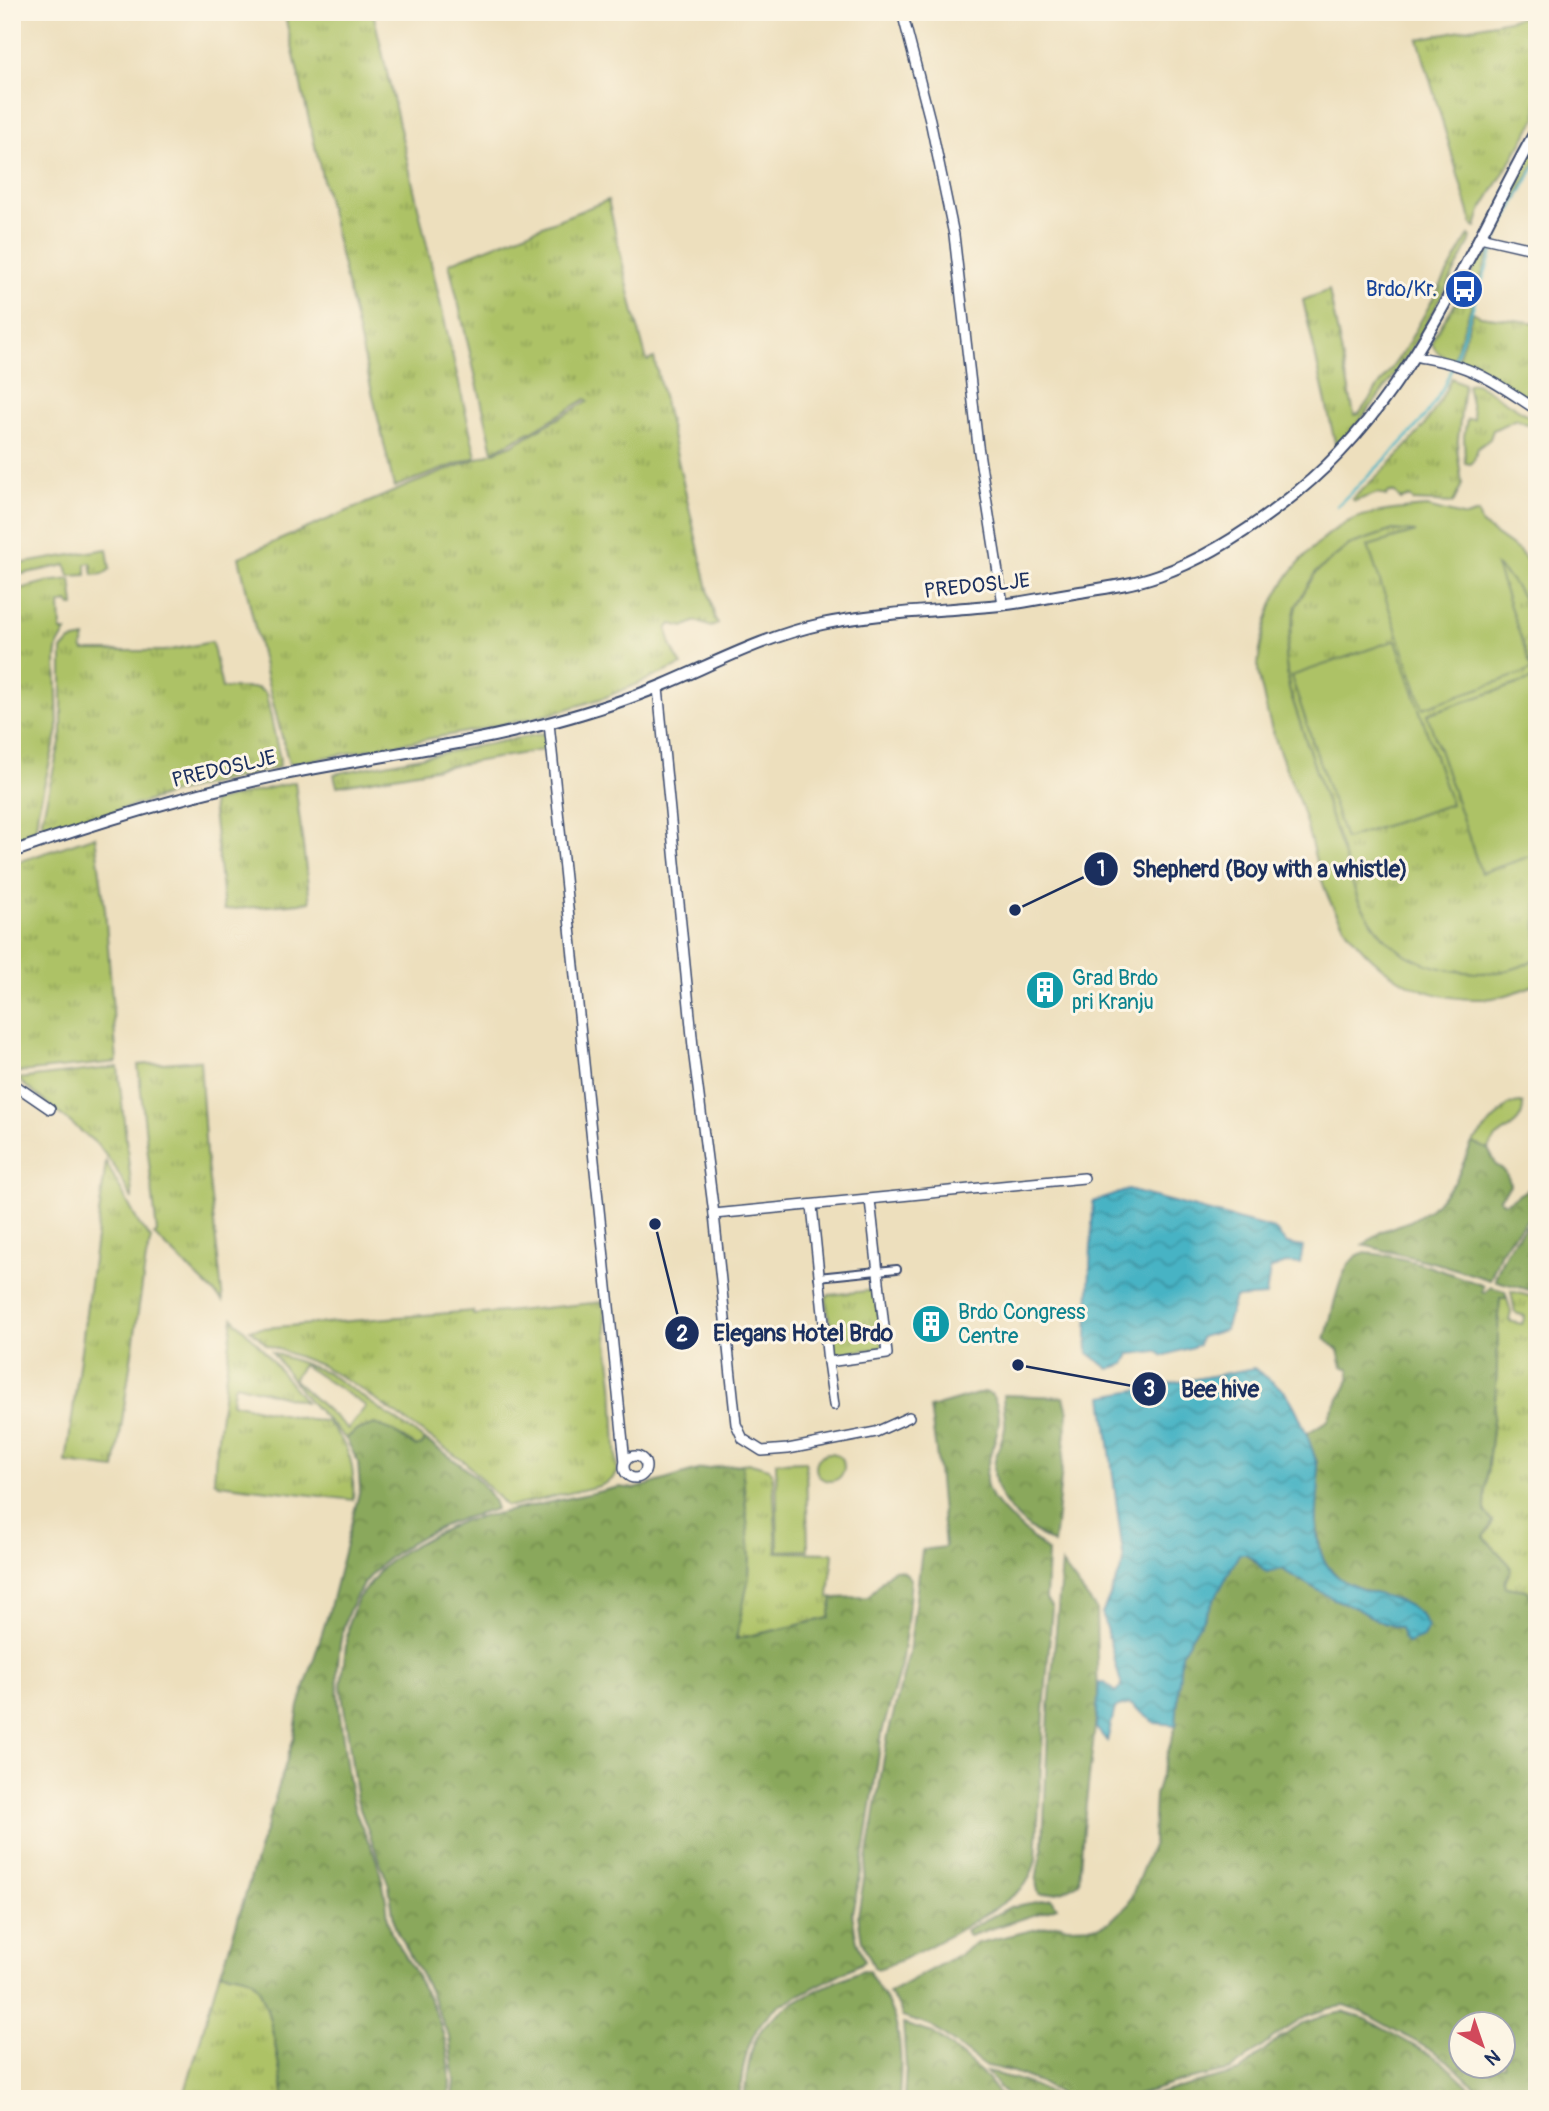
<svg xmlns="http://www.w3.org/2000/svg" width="1549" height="2111" font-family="Pangolin,sans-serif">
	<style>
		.grass { fill: url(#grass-tufts); stroke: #647862; stroke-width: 2; fill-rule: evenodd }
		.forest { fill: url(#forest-crowns); stroke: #526c5c; stroke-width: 2; fill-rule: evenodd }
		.pitch { fill: #adc266; stroke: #647862; stroke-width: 2 }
		.water { fill: url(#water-waves); stroke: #317191; stroke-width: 2 }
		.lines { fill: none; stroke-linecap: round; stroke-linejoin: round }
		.stream { stroke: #47b3c4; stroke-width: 2.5 }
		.pedestrian-casing { stroke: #3a496c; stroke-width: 10 }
		.minor-casing { stroke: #3a496c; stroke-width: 12 }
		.tertiary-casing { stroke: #3a496c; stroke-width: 14 }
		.pedestrian { stroke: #fff; stroke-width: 6 }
		.minor { stroke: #fff; stroke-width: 9 }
		.tertiary { stroke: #fff; stroke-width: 10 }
		.labels { text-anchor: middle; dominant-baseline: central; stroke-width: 6; stroke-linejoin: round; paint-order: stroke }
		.transit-label { font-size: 21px; fill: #164399; stroke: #fcf5e5; text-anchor: end }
		.street-label { font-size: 21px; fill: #1b2f5e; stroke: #fcf5e5 }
		.culture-label { font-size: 21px; fill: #0d838f; stroke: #fcf5e5; text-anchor: start }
		.leader { fill: none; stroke: #1b2f5e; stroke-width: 2.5 }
		.callout-dot { fill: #1b2f5e; stroke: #fcf5e5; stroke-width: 2.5 }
		.mark-label { font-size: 21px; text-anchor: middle; font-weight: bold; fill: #fff }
		.callout-label { font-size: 23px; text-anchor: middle; font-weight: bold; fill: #1b2f5e; stroke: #fcf5e5; stroke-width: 6; stroke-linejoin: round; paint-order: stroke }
	</style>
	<defs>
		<pattern id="grass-tufts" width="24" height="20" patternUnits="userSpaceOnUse" patternTransform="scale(1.75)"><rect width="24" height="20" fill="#adc266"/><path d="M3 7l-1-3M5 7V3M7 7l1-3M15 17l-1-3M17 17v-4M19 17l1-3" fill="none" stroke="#8c9e57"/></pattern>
		<pattern id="forest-crowns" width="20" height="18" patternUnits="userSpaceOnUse" patternTransform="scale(1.75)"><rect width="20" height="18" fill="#8aa85b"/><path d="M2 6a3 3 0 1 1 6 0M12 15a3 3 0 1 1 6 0" fill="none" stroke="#70894e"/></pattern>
		<pattern id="water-waves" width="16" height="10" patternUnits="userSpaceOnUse" patternTransform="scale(1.75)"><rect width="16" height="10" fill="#47b3c4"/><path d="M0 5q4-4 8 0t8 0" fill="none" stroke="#3a92a2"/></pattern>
	</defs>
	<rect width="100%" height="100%" fill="#fcf5e5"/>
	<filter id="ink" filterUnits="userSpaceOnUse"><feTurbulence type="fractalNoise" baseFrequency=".0143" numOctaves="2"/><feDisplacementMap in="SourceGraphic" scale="14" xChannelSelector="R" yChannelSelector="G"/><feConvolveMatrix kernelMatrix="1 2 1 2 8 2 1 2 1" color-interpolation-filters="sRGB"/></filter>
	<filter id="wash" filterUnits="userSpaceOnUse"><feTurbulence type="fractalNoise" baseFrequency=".00686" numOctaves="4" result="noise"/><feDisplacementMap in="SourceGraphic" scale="28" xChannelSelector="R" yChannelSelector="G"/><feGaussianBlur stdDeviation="1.57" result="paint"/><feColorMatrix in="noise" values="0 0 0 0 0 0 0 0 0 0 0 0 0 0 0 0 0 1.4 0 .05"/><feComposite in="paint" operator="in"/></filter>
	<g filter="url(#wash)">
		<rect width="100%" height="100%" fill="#eddfbd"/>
		<g class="grass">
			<path d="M 284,12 L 373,12 L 476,457 L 394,487 Z"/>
			<path d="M 1537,14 L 1537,117 L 1481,211 L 1476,227 L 1473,226 L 1418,39 Z"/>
			<path d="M 1537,142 L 1537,160 L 1495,237 L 1491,234 L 1491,230 Z"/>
			<path d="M 608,200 L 634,313 L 647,361 L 654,358 L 715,619 L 718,624 L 711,627 L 696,621 L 684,627 L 672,624 L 668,627 C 667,640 674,653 682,665 L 606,697 L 551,714 L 477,730 L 289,764 L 267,680 L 239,557 L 409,485 L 512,445 L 588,401 L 586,399 L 532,431 L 493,451 L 449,263 Z"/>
			<path d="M 1469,235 L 1471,237 L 1470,242 C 1432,316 1394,387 1336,447 L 1303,300 L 1329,290 L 1354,415 L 1359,414 L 1405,349 Z"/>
			<path d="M 1487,243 L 1492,244 L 1453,360 C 1443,357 1433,352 1432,341 C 1443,319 1460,300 1470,278 C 1476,266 1475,251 1487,243 Z"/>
			<path d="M 1473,312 L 1480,316 L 1537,323 L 1537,403 L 1484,371 L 1457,361 Z"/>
			<path d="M 1451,378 L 1464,384 L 1457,449 L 1462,484 L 1453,503 L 1414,501 L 1410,497 L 1401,500 L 1395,493 L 1389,492 L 1386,496 L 1378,493 L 1355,501 L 1352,499 C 1391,464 1431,428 1451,378 Z"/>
			<path d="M 1476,383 L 1537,421 L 1537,432 L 1529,425 L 1516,419 L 1493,430 L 1490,439 L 1478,448 L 1474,460 L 1470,464 L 1465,463 L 1464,436 L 1467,419 L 1474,419 L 1467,384 Z"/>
			<path d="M 1393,530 L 1440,532 L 1490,558 L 1513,582 L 1526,602 L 1537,635 L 1537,957 C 1504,983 1437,974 1403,953 C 1382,940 1370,920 1358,900 L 1289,689 L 1285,656 L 1296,606 L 1315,573 L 1349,545 Z"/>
			<path d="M 107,549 L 110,569 L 104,574 L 93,575 L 91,563 L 86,564 L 86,575 L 69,576 L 66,565 L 12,576 L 12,565 Z"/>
			<path d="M 71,579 L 74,606 L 71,606 L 68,602 L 60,604 L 61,631 L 66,631 L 58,645 L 56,658 L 58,730 L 38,810 L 35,835 L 12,846 L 12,591 L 46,582 Z"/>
			<path d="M 85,638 L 82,647 L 84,651 L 165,651 L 212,642 L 222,688 L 258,688 L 266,694 L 280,760 L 279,767 L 174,793 L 47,833 L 43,831 L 42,819 L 62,734 L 62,650 L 70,641 Z"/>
			<path d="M 545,733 L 548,749 L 337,786 L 334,774 Z"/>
			<path d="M 295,782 L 310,902 L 224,910 L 212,802 Z"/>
			<path d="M 95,836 L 105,909 L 117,1062 L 12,1073 L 12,864 Z"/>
			<path d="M 200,1060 L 206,1155 L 223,1301 L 154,1235 L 157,1233 L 138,1065 Z"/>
			<path d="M 118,1067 L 132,1193 L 132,1199 L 116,1169 L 98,1145 L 17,1079 Z"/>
			<path d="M 1520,1103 L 1523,1104 C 1524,1130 1496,1129 1488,1149 L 1472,1143 L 1508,1105 Z"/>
			<path d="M 106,1162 L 139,1224 L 151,1239 L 146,1258 L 115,1469 L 66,1463 Z"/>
			<path d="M 876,1290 L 883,1346 L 881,1348 L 836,1354 L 833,1352 L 826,1297 L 829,1295 Z"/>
			<path d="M 1511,1291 L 1537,1298 L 1537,1604 L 1526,1590 L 1506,1587 L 1484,1537 L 1493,1522 L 1485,1512 C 1485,1474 1492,1438 1495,1400 C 1498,1366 1497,1331 1500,1297 L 1507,1298 L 1511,1312 L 1509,1321 L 1522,1324 L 1525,1316 L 1515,1313 Z"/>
			<path d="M 603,1302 L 613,1383 L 617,1470 C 614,1480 609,1482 599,1486 L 514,1506 L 506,1506 L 466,1463 L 350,1382 L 320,1365 L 267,1345 L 250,1329 L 473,1311 L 473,1315 Z"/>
			<path d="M 233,1318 L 261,1347 L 305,1402 L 236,1384 L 234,1387 L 232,1403 L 310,1420 L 326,1421 C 351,1447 355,1465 353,1500 L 219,1484 L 214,1481 L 216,1452 Z"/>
			<path d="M 272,1352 L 326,1372 L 425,1440 L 422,1445 L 417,1447 L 403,1437 L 375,1424 L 355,1431 L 346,1439 L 306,1398 ZM 303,1365 L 366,1406 L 348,1429 L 293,1379 Z"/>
			<path d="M 751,1463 L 769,1468 L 773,1477 L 777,1552 L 833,1553 L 829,1597 L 833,1598 L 829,1618 L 735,1639 L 749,1577 L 750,1555 L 742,1464 Z"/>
			<path d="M 220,1971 C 229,1974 244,1974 251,1979 C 271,1993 279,2075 285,2099 L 183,2099 Z"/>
		</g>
		<g class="forest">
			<path d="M 1472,1143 L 1488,1149 L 1497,1166 C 1504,1168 1510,1178 1510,1186 L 1499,1199 L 1505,1203 L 1530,1188 L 1532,1188 L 1537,1197 L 1537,1209 L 1509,1240 L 1500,1254 L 1490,1280 L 1439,1264 L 1363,1245 L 1382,1231 L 1410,1221 L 1429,1210 L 1455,1182 Z"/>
			<path d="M 1527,1225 L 1533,1229 L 1537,1249 L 1537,1292 L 1496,1281 L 1495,1279 C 1502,1257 1511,1242 1527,1225 Z"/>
			<path d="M 1363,1253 C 1404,1255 1446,1272 1484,1286 L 1482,1292 L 1484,1293 L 1491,1287 L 1505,1291 L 1507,1298 L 1500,1298 C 1497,1332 1498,1366 1495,1400 C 1492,1438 1485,1474 1485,1512 L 1493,1522 L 1484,1537 L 1510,1565 L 1511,1570 L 1505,1582 L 1506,1587 L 1527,1590 L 1537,1604 L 1537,2099 L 1488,2099 L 1448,2061 L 1434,2052 L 1366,2014 L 1345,2006 L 1330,2008 L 1309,2015 L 1282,2032 L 1231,2070 L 1179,2082 L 1125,2099 L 1069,2099 L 1039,2082 L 1013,2072 L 983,2065 L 931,2026 L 902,2017 L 900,2008 L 888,1993 L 960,1954 L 974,1944 L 1058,1924 L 1067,1927 L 1099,1926 L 1109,1922 L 1128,1905 L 1153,1843 L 1155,1795 L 1176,1725 L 1181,1654 L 1213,1602 L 1236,1557 L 1239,1554 L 1246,1554 L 1267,1572 L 1281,1569 L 1330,1597 L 1354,1607 L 1381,1622 L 1400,1628 L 1402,1632 L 1421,1614 L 1396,1601 L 1343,1582 L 1327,1565 L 1321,1554 L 1317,1523 L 1317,1462 L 1306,1434 L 1328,1420 C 1333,1401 1351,1391 1350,1369 L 1342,1366 L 1338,1350 L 1325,1339 C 1333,1317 1338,1260 1363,1253 ZM 1462,2024 L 1504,2024 L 1504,2066 L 1462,2066 Z"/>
			<path d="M 984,1392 L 991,1394 C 1016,1426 973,1464 990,1494 C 1003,1516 1029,1534 1048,1552 L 1046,1600 L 1052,1607 L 1044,1713 L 1036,1860 C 1033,1871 1029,1882 1021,1889 C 998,1910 904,1964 875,1969 L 862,1942 L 858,1915 L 887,1739 L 909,1653 L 922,1550 L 945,1547 L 937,1458 L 930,1408 Z"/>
			<path d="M 1003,1395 L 1064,1397 L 1068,1412 L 1054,1544 C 1024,1528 988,1498 995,1460 C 997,1449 1003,1439 1005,1428 C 1006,1418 1003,1406 1003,1395 Z"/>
			<path d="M 375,1424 L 391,1430 L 416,1447 L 422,1445 L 425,1440 C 448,1455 490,1481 496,1509 C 485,1513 472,1515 461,1519 C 353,1558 325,1622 342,1731 C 346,1757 347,1785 355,1810 C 361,1829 372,1845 378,1864 C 381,1876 384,1888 386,1900 C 388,1910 387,1923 391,1932 C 394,1941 403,1950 407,1959 C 434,2007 455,2041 449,2099 L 285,2099 C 279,2075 271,1993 251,1979 C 244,1974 229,1974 220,1971 L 224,1964 L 294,1737 L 299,1706 L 329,1611 L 360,1489 L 358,1462 L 346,1439 L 355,1431 Z"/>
			<path d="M 742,1464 L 750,1554 L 749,1577 L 736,1639 L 829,1618 L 833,1598 L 868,1597 L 892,1570 C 901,1569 906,1572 911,1579 L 907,1625 L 901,1665 L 882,1733 L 862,1868 L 852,1913 L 857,1942 L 865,1961 L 778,2006 C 747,2029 743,2063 739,2099 L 453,2099 L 455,2081 L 449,2037 L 428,1988 L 395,1928 L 389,1886 L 357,1801 L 341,1686 L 349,1622 L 358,1598 L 383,1567 L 403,1551 L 433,1535 L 463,1521 L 620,1487 L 635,1489 L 701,1469 Z"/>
			<path d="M 1062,1564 L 1096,1609 L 1098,1701 L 1083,1829 L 1079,1882 C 1067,1892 1054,1895 1039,1894 C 1032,1880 1042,1858 1043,1843 L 1049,1708 Z"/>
			<path d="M 1052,1899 L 1057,1907 L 1049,1910 L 969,1936 L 966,1930 L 1010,1907 Z"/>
			<path d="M 863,1970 L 869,1971 C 875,1985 885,1996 891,2010 C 903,2037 901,2069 899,2099 L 744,2099 C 747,2078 748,2054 758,2035 C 772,2007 834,1982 863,1970 Z"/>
			<path d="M 1343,2012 L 1366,2019 L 1443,2062 L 1482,2099 L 1137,2099 L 1239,2072 L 1280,2038 L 1305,2023 L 1323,2016 Z"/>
			<path d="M 903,2024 L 933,2033 L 940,2038 L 981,2072 L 1003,2099 L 904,2099 L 906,2067 Z"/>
			<path d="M 986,2072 C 1013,2077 1036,2084 1060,2099 L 1010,2099 Z"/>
		</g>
		<g class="pitch">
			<path d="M 1427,507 L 1466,517 L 1478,513 L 1482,525 L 1519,551 L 1537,572 L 1537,635 C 1528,608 1519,583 1496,566 L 1532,670 L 1423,708 L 1368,546 L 1416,532 L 1393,530 L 1349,545 L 1315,573 L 1296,606 L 1285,656 L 1289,689 L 1358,900 C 1370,920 1382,940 1403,953 C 1437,974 1504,983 1537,957 L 1537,984 C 1519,991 1500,999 1481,999 C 1411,1001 1360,961 1330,901 C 1316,871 1311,836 1300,804 C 1286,768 1270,732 1263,694 C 1261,686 1258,676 1258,668 C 1259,649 1266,618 1274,601 C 1287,570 1327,528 1359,517 C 1382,510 1404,509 1427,507 Z"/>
			<path d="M 1396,640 L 1451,804 L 1345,839 L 1291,676 Z"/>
			<path d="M 1536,678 L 1537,854 L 1481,873 L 1427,714 Z"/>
			<circle cx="830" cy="1467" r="14"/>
			<path d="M 806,1461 L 808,1550 L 778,1551 L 776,1462 Z"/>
		</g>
		<g class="water">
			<path d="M 1128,1190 L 1274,1229 L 1287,1244 L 1303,1247 L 1300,1264 L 1286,1263 L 1270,1269 L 1266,1296 L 1235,1298 L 1225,1330 L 1201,1337 L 1199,1345 L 1163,1356 L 1157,1351 L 1130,1354 L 1125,1364 L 1109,1369 L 1088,1353 L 1087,1333 L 1093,1202 Z"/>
			<path d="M 1254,1368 C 1264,1376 1275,1383 1284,1391 C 1297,1404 1319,1462 1319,1480 C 1318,1506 1311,1541 1327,1565 C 1348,1597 1396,1590 1420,1614 C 1423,1617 1426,1623 1428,1627 L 1423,1637 L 1408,1643 L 1404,1640 L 1400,1628 L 1381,1622 L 1354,1607 L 1330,1597 L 1281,1569 L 1267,1572 L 1263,1570 L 1254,1559 L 1246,1554 L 1239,1554 L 1213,1602 L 1181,1654 L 1176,1725 L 1155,1723 L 1130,1704 L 1115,1708 L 1107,1741 L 1096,1728 L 1099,1683 L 1105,1683 L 1115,1692 L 1122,1687 L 1102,1614 L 1124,1563 L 1103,1396 Z"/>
		</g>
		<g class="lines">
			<g class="stream">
				<path d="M 1454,361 L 1499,233 L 1537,163"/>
				<path d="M 1337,506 C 1379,464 1432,424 1452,367"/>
			</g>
		</g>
	</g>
	<g filter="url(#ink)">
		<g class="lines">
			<defs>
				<path id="pedestrian" d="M 818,1277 L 897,1269"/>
				<g id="minor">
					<path d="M 902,12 L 930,120 L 954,235 L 978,446 L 1003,604"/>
					<path d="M 1480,237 L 1537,250"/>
					<path d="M 1414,356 C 1429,359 1444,361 1458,366 C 1487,375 1512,394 1537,410"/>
					<path d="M 658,688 L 694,1057 L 714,1214 L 736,1424 L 743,1439 L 762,1451 L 788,1449 L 876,1432 L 909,1417"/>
					<path d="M 549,723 L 625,1462"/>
					<path d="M 12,1083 L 50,1109"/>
					<path d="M 812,1206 L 828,1362 L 887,1354 L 870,1200"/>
					<path d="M 714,1214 L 1084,1178"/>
					<path d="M 828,1362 L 834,1405"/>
					<circle cx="635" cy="1467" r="11"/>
				</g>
				<path id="tertiary" d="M 12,852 C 97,822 183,796 270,777 C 364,757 460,747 552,722 C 589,712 627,700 663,685 C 715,663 766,636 822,624 C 880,612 940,611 1000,605 C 1027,602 1053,596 1080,592 C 1106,588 1134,584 1159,575 C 1209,558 1255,526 1296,493 C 1415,396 1464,258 1537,129"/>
			</defs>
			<use href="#pedestrian" class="pedestrian-casing"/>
			<use href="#minor" class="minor-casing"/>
			<use href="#tertiary" class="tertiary-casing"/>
			<use href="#pedestrian" class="pedestrian"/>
			<use href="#minor" class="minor"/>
			<use href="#tertiary" class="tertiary"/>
		</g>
	</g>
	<defs>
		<symbol id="bus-disc" viewBox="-11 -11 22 22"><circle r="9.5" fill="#1a4fb4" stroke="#fcf5e5"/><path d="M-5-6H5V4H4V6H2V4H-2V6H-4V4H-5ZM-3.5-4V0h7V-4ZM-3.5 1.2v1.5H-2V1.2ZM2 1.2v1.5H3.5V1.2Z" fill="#fff"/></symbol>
		<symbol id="building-disc" viewBox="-11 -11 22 22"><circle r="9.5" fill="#0f9aa8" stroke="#fcf5e5"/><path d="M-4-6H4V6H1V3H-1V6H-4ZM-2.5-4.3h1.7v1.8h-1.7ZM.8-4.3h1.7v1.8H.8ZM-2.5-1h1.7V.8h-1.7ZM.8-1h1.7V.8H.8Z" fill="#fff"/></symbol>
	</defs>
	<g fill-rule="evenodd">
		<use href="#bus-disc" x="1442" y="267" width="44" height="44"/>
		<use href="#building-disc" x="1023" y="968" width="44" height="44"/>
		<use href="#building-disc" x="909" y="1302" width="44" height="44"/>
	</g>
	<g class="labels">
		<g class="transit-label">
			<text x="1437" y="289">Brdo/Kr.</text>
		</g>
		<g class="street-label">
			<text transform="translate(977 586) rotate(-6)">PREDOSLJE</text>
			<text transform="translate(224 769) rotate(-13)">PREDOSLJE</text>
		</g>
		<g class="culture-label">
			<text x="1072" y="978">Grad Brdo<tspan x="1072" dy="24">pri Kranju</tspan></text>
			<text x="958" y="1312">Brdo Congress<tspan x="958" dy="24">Centre</tspan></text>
		</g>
	</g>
	<path class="leader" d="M1015 910L1101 869M655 1224L682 1333M1018 1365L1149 1389"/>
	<g class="callout-dot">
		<circle cx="1015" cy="910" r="7"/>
		<circle cx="655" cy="1224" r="7"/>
		<circle cx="1018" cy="1365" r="7"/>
		<circle cx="1101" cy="869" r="18"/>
		<circle cx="682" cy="1333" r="18"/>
		<circle cx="1149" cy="1389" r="18"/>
	</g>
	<g class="mark-label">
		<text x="1101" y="876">1</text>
		<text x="682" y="1341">2</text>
		<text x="1149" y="1396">3</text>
	</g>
	<g class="callout-label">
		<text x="1270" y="877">Shepherd (Boy with a whistle)</text>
		<text x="803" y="1341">Elegans Hotel Brdo</text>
		<text x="1220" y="1397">Bee hive</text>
	</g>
	<rect width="1549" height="2111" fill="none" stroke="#fcf5e5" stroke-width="42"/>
	<g transform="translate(1482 2045) rotate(140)"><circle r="33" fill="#fcf5e5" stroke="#a2a6af" stroke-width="2"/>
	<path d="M0-5L12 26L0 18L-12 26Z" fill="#d1495b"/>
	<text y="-10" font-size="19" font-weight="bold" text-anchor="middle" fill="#1b2f5e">N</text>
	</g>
</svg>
